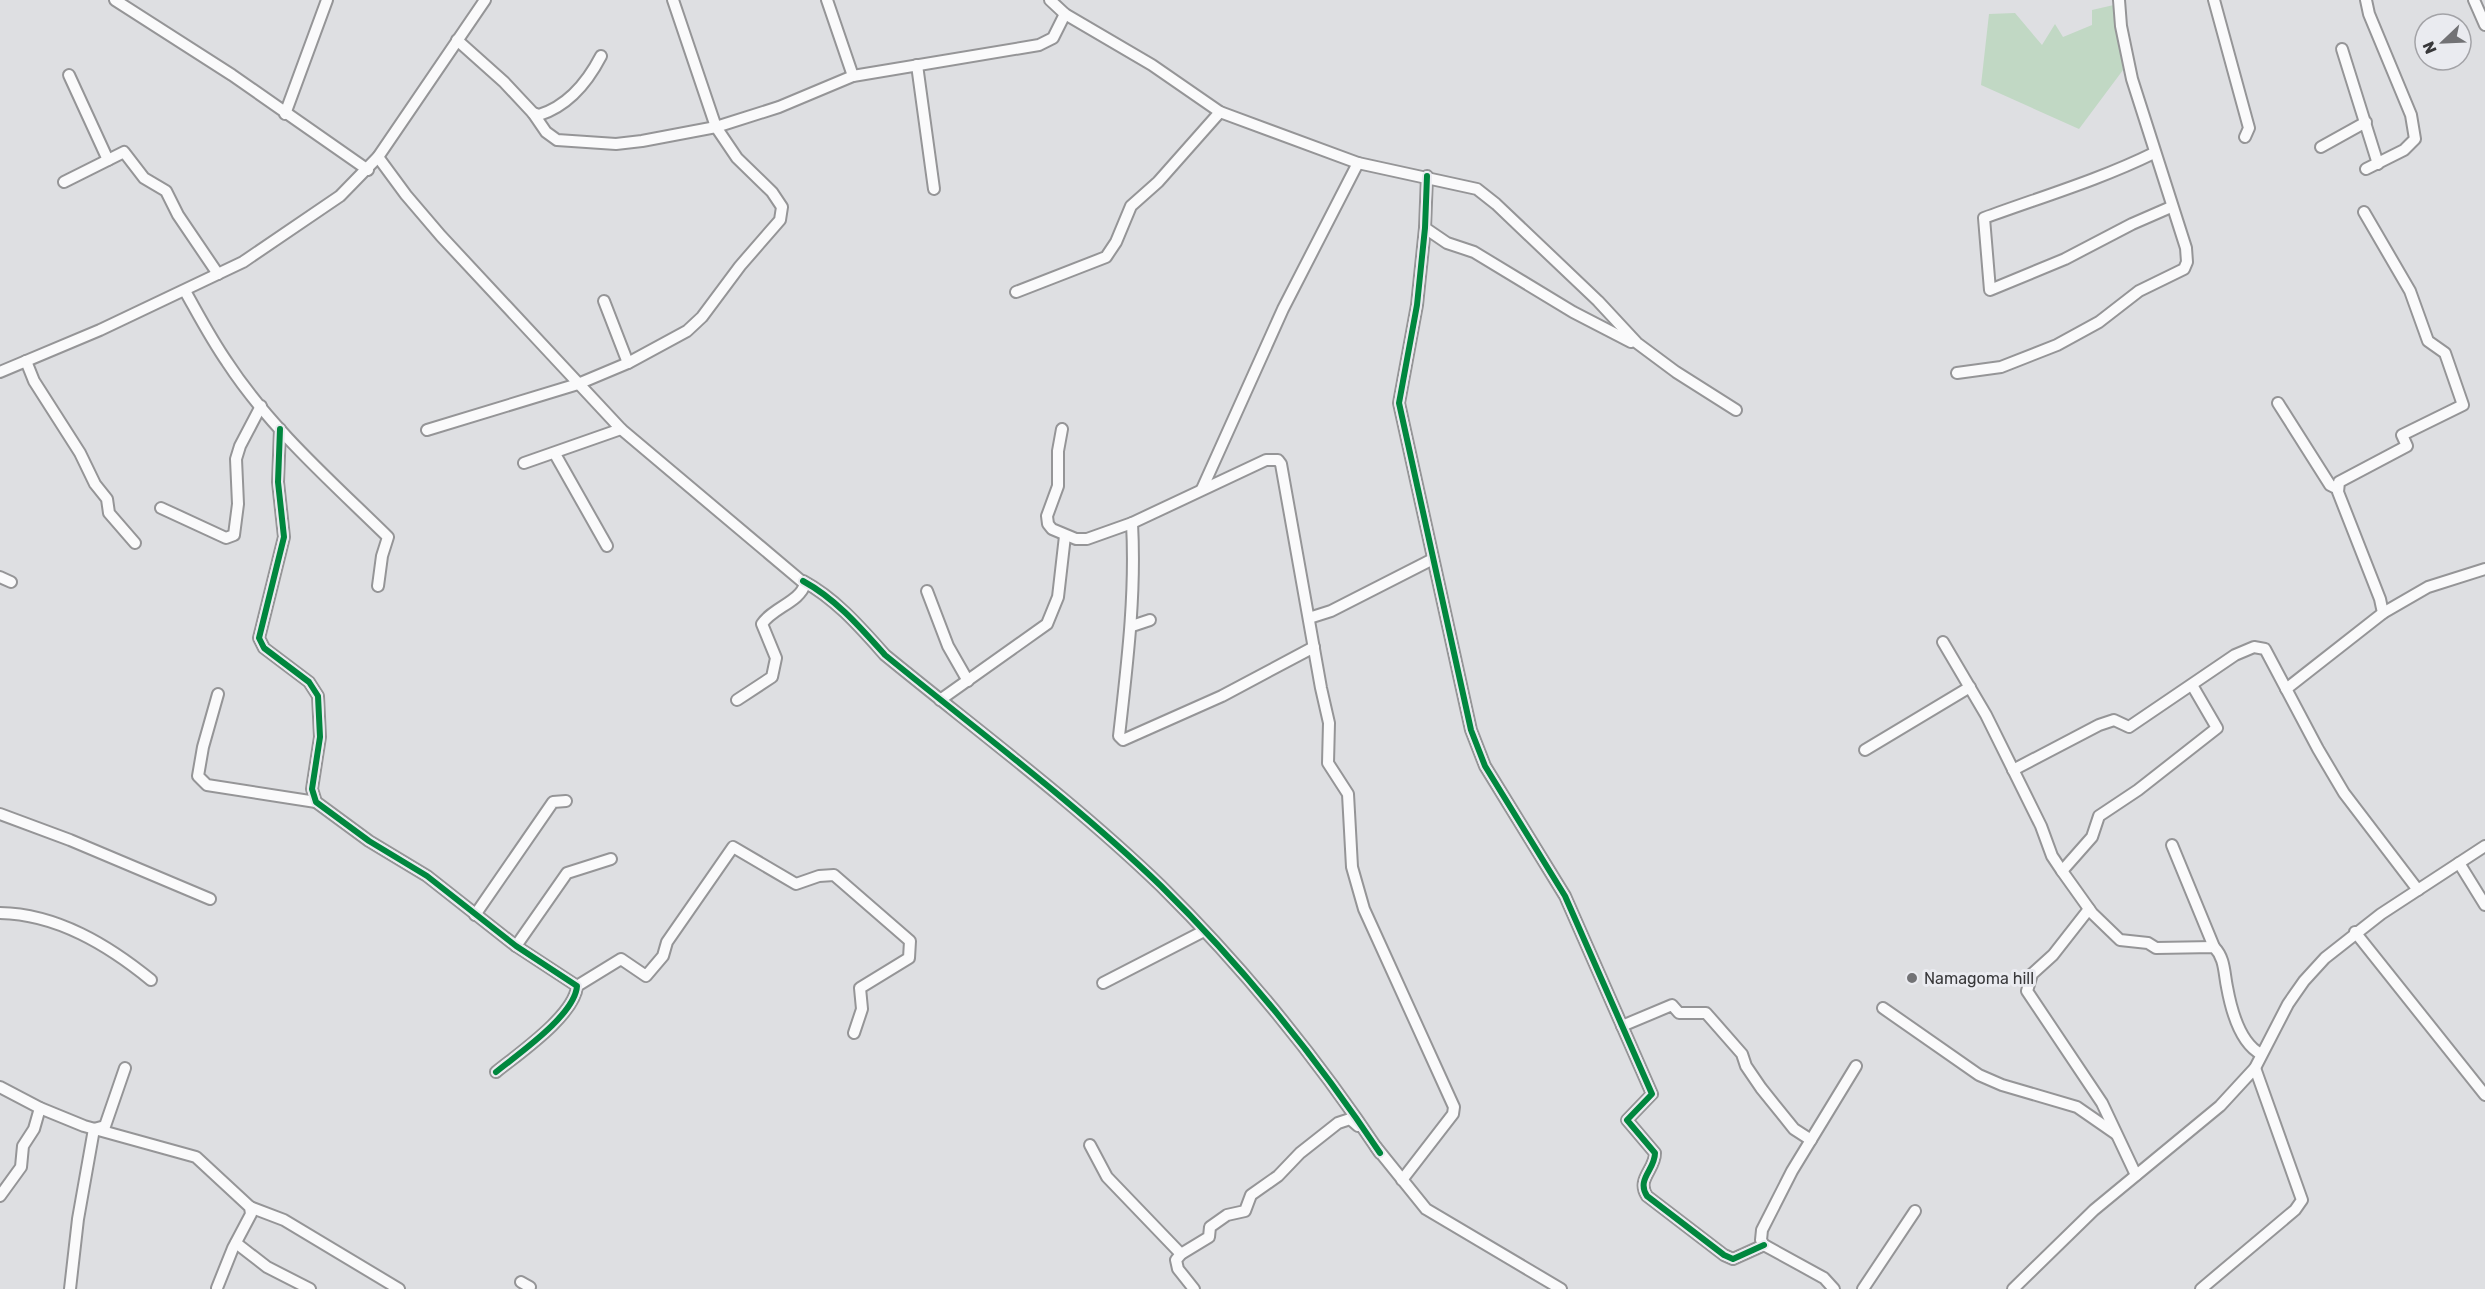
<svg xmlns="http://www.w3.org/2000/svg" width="2485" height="1289" font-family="Rubik,sans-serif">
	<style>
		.green { fill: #c1d8c4 }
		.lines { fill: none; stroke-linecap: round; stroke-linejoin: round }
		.minor-casing { stroke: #959597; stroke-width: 14 }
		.minor { stroke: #fafafb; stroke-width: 10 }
		.cycleway-casing { stroke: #eaebf0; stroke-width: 10 }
		.cycleway { stroke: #00873e; stroke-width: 6 }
		.poi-dot { fill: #727275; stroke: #eaebf0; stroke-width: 2 }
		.labels { text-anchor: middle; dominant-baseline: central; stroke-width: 6; stroke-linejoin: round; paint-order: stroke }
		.poi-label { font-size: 16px; fill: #38383a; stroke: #eaebf0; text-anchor: start }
	</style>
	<rect width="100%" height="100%" fill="#dedfe2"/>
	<path class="green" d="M 2118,4 L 2123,70 L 2079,129 L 1981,85 L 1989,14 L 2015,13 L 2042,45 L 2055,24 L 2063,37 L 2092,25 L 2092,10 Z"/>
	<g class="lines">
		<defs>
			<g id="minor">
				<path d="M 115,0 L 232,75 L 368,170"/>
				<path d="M 827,0 L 853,76"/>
				<path d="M 1050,0 L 1065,14 L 1152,65 L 1220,112 L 1358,163 L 1477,189 L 1496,204 L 1598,301 L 1637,343 L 1676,372 L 1736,410"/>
				<path d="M 2214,0 L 2249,128 L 2245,137"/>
				<path d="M 2474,0 L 2485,25"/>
				<path d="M 457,40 L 504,82 L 533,113 L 539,115 C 568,106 587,83 601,56"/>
				<path d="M 2342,49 L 2378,164"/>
				<path d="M 917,65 L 934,189"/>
				<path d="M 69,75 L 108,160"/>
				<path d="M 533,113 L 546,132 L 557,140 L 616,144 L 642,141 L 716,127 L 779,107 L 853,76 L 1039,45 L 1053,38 L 1065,14"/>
				<path d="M 285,114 L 327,0"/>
				<path d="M 2321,147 L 2366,122"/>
				<path d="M 2154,153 C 2099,180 2041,197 1984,218 L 1990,290 L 2065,259 L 2132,224 L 2171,207"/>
				<path d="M 378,157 L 406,195 L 441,236 L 621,429 L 524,463"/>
				<path d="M 2366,169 L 2404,150 L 2415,139 L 2411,115 L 2369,14 L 2366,0"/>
				<path d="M 1427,176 L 1425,228 L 1417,305 L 1399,403 L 1471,730 L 1485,766 L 1565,896 L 1652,1094 L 1627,1120 L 1655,1153 C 1655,1170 1636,1179 1647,1196 L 1724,1255 L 1733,1259 L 1764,1245"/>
				<path d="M 64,182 L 124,152 L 144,178 L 166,191 L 178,215 L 218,274"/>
				<path d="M 1425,228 L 1447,243 L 1474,252 L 1573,312 L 1631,342"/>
				<path d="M 185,291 C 198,314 211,339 227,362 C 270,428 332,482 388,537 L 382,556 L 378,586"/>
				<path d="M 1016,292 L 1106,257 L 1116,242 L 1131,206 L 1158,182 L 1220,112"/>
				<path d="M 604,301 L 628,363"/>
				<path d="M 26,361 L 34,381 L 80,453 L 95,484 L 107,499 L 109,513 L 135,543"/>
				<path d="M 0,372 L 100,330 L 243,262 L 340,196 L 378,157 L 485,0"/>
				<path d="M 1957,373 L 2001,367 L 2057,345 L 2099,322 L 2139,291 L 2184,269 L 2187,262 L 2186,248 L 2132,79 L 2121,26 L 2119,0"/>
				<path d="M 2278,403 L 2330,485 L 2338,489"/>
				<path d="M 280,429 L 278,482 L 284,537 L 259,638 L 264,648 L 309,682 L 318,696 L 320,737 L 312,789 L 316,802 L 369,841 L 427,876 L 516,946 L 577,986 C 575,1015 518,1054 496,1072"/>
				<path d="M 621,429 L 805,584 C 800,602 772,608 762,624 L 776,658 L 772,677 L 737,700"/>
				<path d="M 1062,429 L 1058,451 L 1058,486 L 1047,516 L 1048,524 L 1052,529 L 1076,539 L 1087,539 L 1132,523 L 1266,460 L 1278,460 L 1281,464 L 1321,688 L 1329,723 L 1328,763 L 1348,794 L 1352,867 L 1364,909 L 1454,1107 L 1453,1114 L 1402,1180"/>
				<path d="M 427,430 L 578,384 L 628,363 L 687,331 L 702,317 L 740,266 L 780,220 L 782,207 L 772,192 L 737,158 L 716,127 L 673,0"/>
				<path d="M 555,454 L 607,546"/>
				<path d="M 1202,489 L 1283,309 L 1358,163"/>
				<path d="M 161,508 L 226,538 L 234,535 L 238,504 L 236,459 L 240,446 L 261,406"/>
				<path d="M 1132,523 C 1136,595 1127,665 1119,736 L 1123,740 L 1222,696 L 1314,647"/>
				<path d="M 0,577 L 11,582"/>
				<path d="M 803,581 C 836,599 860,627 885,655 C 978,731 1075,803 1161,886 C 1243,967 1316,1057 1380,1153"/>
				<path d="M 927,591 L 948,646 L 968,681"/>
				<path d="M 2383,613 L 2428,587 L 2485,569"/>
				<path d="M 1309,618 L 1331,611 L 1433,559"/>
				<path d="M 1132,626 L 1150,620"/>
				<path d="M 1943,642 L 1986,715 L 2041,826 L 2052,856 L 2062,871 L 2092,913 L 2120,940 L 2148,943 L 2156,948 L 2214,947 C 2225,958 2224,973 2227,987 C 2231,1009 2240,1043 2261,1054"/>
				<path d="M 2286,689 L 2383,613 L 2380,599 L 2338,492 L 2339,482 L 2407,446 L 2402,435 L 2463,405 L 2445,353 L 2428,341 L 2410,291 L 2364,212"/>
				<path d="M 218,694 L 203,747 L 198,776 L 207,785 L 316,802"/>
				<path d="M 940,700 L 1047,624 L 1058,597 L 1065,536"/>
				<path d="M 1865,750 L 1970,687"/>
				<path d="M 2013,770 L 2099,725 L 2114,720 L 2129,727 L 2235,655 L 2254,647 L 2265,649 L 2318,749 L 2344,793 L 2418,890"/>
				<path d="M 0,814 L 70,840 L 210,899"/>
				<path d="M 2172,845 L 2214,947"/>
				<path d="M 2459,863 L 2485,905"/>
				<path d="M 2062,871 L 2092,837 L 2099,816 L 2138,790 L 2217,728 L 2192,685"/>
				<path d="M 2089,909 L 2053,955 L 2032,974 L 2027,991 L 2102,1103 L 2136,1175"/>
				<path d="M 0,913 C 57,914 108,945 151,980"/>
				<path d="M 475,915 L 553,802 L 566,801"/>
				<path d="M 2355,932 L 2485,1095"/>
				<path d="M 516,946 L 567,873 L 611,859"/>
				<path d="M 1103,983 L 1204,931"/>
				<path d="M 577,986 L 621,959 L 646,976 L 663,956 L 667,942 L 733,847 L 796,884 L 819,876 L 834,875 L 910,941 L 909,958 L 860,988 L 862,1009 L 854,1033"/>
				<path d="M 1883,1008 L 1979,1075 L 2002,1085 L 2077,1107 L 2116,1134"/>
				<path d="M 1622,1026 L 1672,1005 L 1679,1013 L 1706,1013 L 1742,1054 L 1746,1066 L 1761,1088 L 1794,1129 L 1811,1140"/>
				<path d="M 0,1087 L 40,1108 L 84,1126 L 196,1157 L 250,1207 L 251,1214 L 233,1248 L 217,1288"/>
				<path d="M 1090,1145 L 1107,1177 L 1181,1254"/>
				<path d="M 1376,1147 L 1426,1209 L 1561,1289"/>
				<path d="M 0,1196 L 21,1167 L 23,1146 L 34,1129 L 40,1108"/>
				<path d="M 250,1207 L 284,1220 L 399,1289"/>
				<path d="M 236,1243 L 267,1267 L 310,1289"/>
				<path d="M 521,1282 L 530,1287 L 529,1289"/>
				<path d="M 70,1289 L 78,1219 L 94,1129 L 105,1126 L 125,1068"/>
				<path d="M 1194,1289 L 1178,1269 L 1176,1260 L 1181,1254 L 1209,1237 L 1210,1227 L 1227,1215 L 1245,1211 L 1251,1195 L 1278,1176 L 1300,1153 L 1338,1123 L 1350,1119 L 1358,1126"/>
				<path d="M 1834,1289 L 1824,1278 L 1764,1245 L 1761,1240 L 1762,1230 L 1792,1171 L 1856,1066"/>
				<path d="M 1863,1289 L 1915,1211"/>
				<path d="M 2013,1289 L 2094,1210 L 2220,1106 L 2255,1068 L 2288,1004 L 2304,981 L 2325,958 L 2381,914 L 2485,846"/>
				<path d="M 2201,1289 L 2295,1210 L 2302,1200 L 2255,1068"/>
			</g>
		</defs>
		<use href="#minor" class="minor-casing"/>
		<use href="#minor" class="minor"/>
		<defs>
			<g id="cycleway">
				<path d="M 1427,176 L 1425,228 L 1417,305 L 1399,403 L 1471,730 L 1485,766 L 1565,896 L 1652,1094 L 1627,1120 L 1655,1153 C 1655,1170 1636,1179 1647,1196 L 1724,1255 L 1733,1259 L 1764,1245"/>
				<path d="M 280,429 L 278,482 L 284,537 L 259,638 L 264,648 L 309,682 L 318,696 L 320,737 L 312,789 L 316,802 L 369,841 L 427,876 L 516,946 L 577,986 C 575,1015 518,1054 496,1072"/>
				<path d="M 803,581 C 836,599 860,627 885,655 C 978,731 1075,803 1161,886 C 1243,967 1316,1057 1380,1153"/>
			</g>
		</defs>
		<use href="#cycleway" class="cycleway-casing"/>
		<use href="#cycleway" class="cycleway"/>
	</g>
	<circle class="poi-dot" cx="1912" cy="978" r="6"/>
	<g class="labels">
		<g class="poi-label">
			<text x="1924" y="978">Namagoma hill</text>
		</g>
	</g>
	<g transform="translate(2443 42) rotate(247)"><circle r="28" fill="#eaebf0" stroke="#a3a3a7" stroke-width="1.5"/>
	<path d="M0-4.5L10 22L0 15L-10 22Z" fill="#727275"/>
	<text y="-9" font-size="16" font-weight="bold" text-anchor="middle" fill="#38383a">N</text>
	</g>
</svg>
